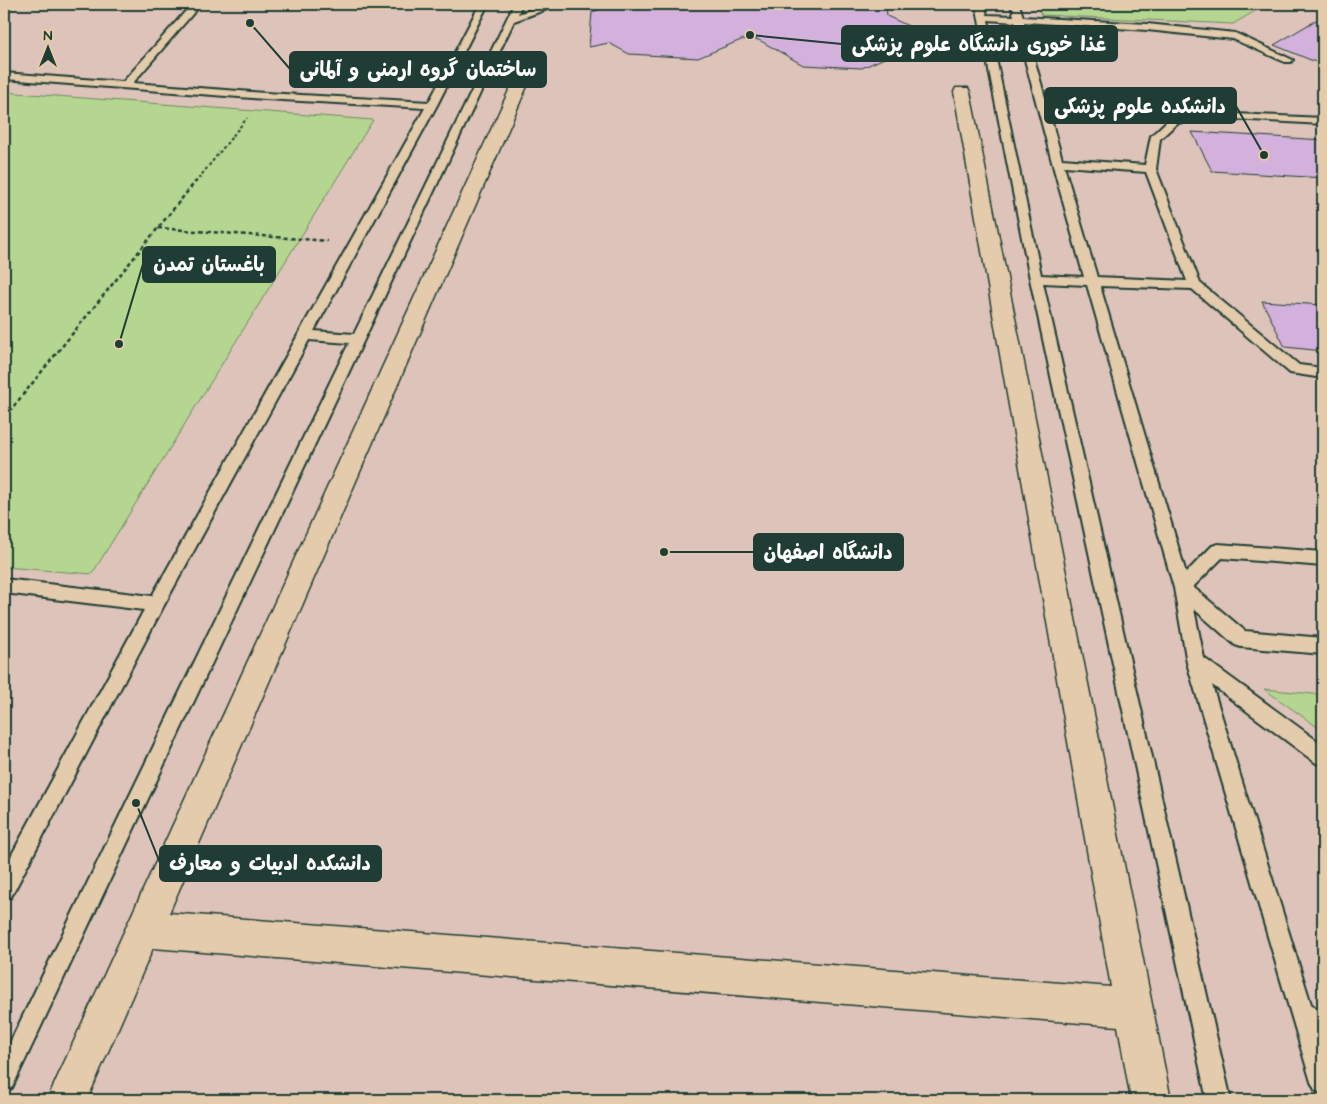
<svg xmlns="http://www.w3.org/2000/svg" width="1327" height="1104" font-family="'Architects Daughter','Playpen Sans Arabic',sans-serif">
	<style>
		.built { fill: #dec3ba }
		.green { fill: #b5d690; stroke: #6a8a62 }
		.building { fill: #d3b1dc; stroke: #1f3d34 }
		.lines { fill: none; stroke-linecap: round; stroke-linejoin: round }
		.lane-casing { stroke: #1f3d34; stroke-width: 4 }
		.street-casing { stroke: #1f3d34; stroke-width: 3 }
		.path-far2 { stroke: #1f3d34; stroke-width: 2; stroke-dasharray: 3 2.5; stroke-linecap: butt }
		.path-far1 { stroke: #1f3d34; stroke-width: 2.5; stroke-dasharray: 4 3; stroke-linecap: butt }
		.path { stroke: #1f3d34; stroke-width: 3; stroke-dasharray: 5 4; stroke-linecap: butt }
		.lane { fill: #e3cbab; fill-rule: evenodd }
		.street { fill: #e3cbab; fill-rule: evenodd }
		.leader { fill: none; stroke: #1f3d34; stroke-width: 2 }
		.callout-dot { fill: #1f3d34; stroke: #e3cbab; stroke-width: 2 }
		.callout { fill: #1f3d34; stroke: #1f3d34; stroke-width: 2 }
		.callout-label { font-size: 20px; text-anchor: middle; font-weight: bold; fill: #fff }
	</style>
	<rect width="100%" height="100%" fill="#e3cbab"/>
	<filter id="ink" filterUnits="userSpaceOnUse"><feTurbulence type="fractalNoise" baseFrequency=".02" numOctaves="2"/><feDisplacementMap in="SourceGraphic" scale="10" xChannelSelector="R" yChannelSelector="G"/><feConvolveMatrix kernelMatrix="1 2 1 2 8 2 1 2 1" color-interpolation-filters="sRGB"/></filter>
	<g filter="url(#ink)">
		<rect class="built" x="4" y="4" width="1319" height="1096"/>
		<g class="green">
			<path d="M 1037,4 L 1267,4 L 1233,24 L 1041,15 Z"/>
			<path d="M 4,92 L 373,120 L 92,574 L 4,567 Z"/>
			<path d="M 1264,689 L 1323,695 L 1323,731 Z"/>
		</g>
		<g class="building">
			<path d="M 609,4 L 886,4 L 887,16 L 932,37 L 862,68 L 803,65 L 759,40 L 750,39 L 741,40 L 698,58 L 629,54 L 609,43 L 589,47 L 592,12 L 607,7 Z"/>
			<path d="M 1323,16 L 1323,65 L 1274,45 Z"/>
			<path d="M 1192,132 L 1323,140 L 1323,178 L 1212,171 Z"/>
			<path d="M 1262,301 L 1323,305 L 1323,351 L 1285,347 Z"/>
		</g>
		<g class="lines">
			<defs>
				<g id="lane">
					<path d="M 192,4 L 201,4 L 133,83 L 265,93 L 429,102 L 480,4 L 488,4 L 437,105 L 314,331 L 354,334 L 514,4 L 522,4 L 518,14 L 549,4 L 561,4 L 514,21 L 12,1088 L 4,1092 L 4,1055 L 349,343 L 309,340 L 162,609 L 11,897 L 4,900 L 4,869 L 144,610 L 4,593 L 4,579 L 152,596 L 425,108 L 265,99 L 4,79 L 4,73 L 123,82 Z"/>
					<path d="M 976,4 L 984,4 L 987,15 L 1014,16 L 1011,4 L 1019,4 L 1023,17 L 1147,24 L 1235,33 L 1293,60 L 1291,62 L 1285,62 L 1233,39 L 1147,30 L 1024,22 L 1062,159 L 1145,165 L 1151,136 L 1168,120 L 1191,112 L 1323,118 L 1323,124 L 1196,117 L 1176,124 L 1160,139 L 1156,169 L 1200,283 L 1299,365 L 1323,368 L 1323,378 L 1290,373 L 1192,289 L 1100,286 L 1186,573 L 1212,546 L 1218,544 L 1323,552 L 1323,566 L 1222,558 L 1193,587 L 1245,631 L 1323,638 L 1323,654 L 1241,647 L 1235,645 L 1194,609 L 1204,658 L 1323,745 L 1323,765 L 1316,763 L 1212,685 L 1311,1004 L 1323,1015 L 1323,1094 L 1315,1090 L 1311,1082 L 1187,663 L 1174,588 L 1087,285 L 1043,283 L 1231,1100 L 1207,1100 L 1030,279 ZM 988,20 L 1015,22 L 1052,162 L 1084,277 L 1041,275 ZM 1064,166 L 1146,172 L 1187,281 L 1097,277 Z"/>
				</g>
				<path id="street" d="M 519,81 L 525,82 L 527,86 L 169,913 L 1111,987 L 954,92 L 956,88 L 968,88 L 970,92 L 1171,1100 L 1131,1100 L 1118,1026 L 153,948 L 87,1100 L 47,1100 L 511,86 L 513,82 Z"/>
			</defs>
			<use href="#lane" class="lane-casing"/>
			<use href="#street" class="street-casing"/>
			<path class="path-far2" d="M 195,183 L 247,118"/>
			<g class="path-far1">
				<path d="M 158,228 L 327,241"/>
				<path d="M 5,417 L 196,181"/>
			</g>
			<path class="path" d="M 4,418 L 6,415"/>
			<use href="#lane" class="lane"/>
			<use href="#street" class="street"/>
		</g>
	</g>
	<path class="leader" d="M750 35L842 44M250 23L290 69M1264 155L1236 106M119 344L143 264M664 552L754 552M136 803L160 863"/>
	<g class="callout-dot">
		<circle cx="750" cy="35" r="5"/>
		<circle cx="250" cy="23" r="5"/>
		<circle cx="1264" cy="155" r="5"/>
		<circle cx="119" cy="344" r="5"/>
		<circle cx="664" cy="552" r="5"/>
		<circle cx="136" cy="803" r="5"/>
	</g>
	<g class="callout">
		<rect x="842" y="26" width="275" height="35" rx="5"/>
		<rect x="290" y="52" width="256" height="35" rx="5"/>
		<rect x="1045" y="88" width="191" height="35" rx="5"/>
		<rect x="143" y="247" width="132" height="35" rx="5"/>
		<rect x="754" y="534" width="149" height="36" rx="5"/>
		<rect x="160" y="846" width="221" height="35" rx="5"/>
	</g>
	<g class="callout-label">
		<text x="979" y="51">غذا خوری دانشگاه علوم پزشکی</text>
		<text x="418" y="76">ساختمان گروه ارمنی و آلمانی</text>
		<text x="1140" y="113">دانشکده علوم پزشکی</text>
		<text x="209" y="271">باغستان تمدن</text>
		<text x="828" y="559">دانشگاه اصفهان</text>
		<text x="270" y="870">دانشکده ادبیات و معارف</text>
	</g>
	<rect width="1327" height="1104" fill="none" stroke="#e3cbab" stroke-width="20"/>
	<rect x="10" y="10" width="1307" height="1084" fill="none" stroke="#1f3d34" stroke-width="2" filter="url(#ink)"/>
	<g transform="translate(48 48)" stroke="#e3cbab" stroke-width="4" paint-order="stroke">
	<path d="M0-4L9 19L0 12L-9 19Z" fill="#1f3d34"/>
	<text y="-8" font-size="14" font-weight="bold" text-anchor="middle" fill="#1f3d34">N</text>
	</g>
</svg>
